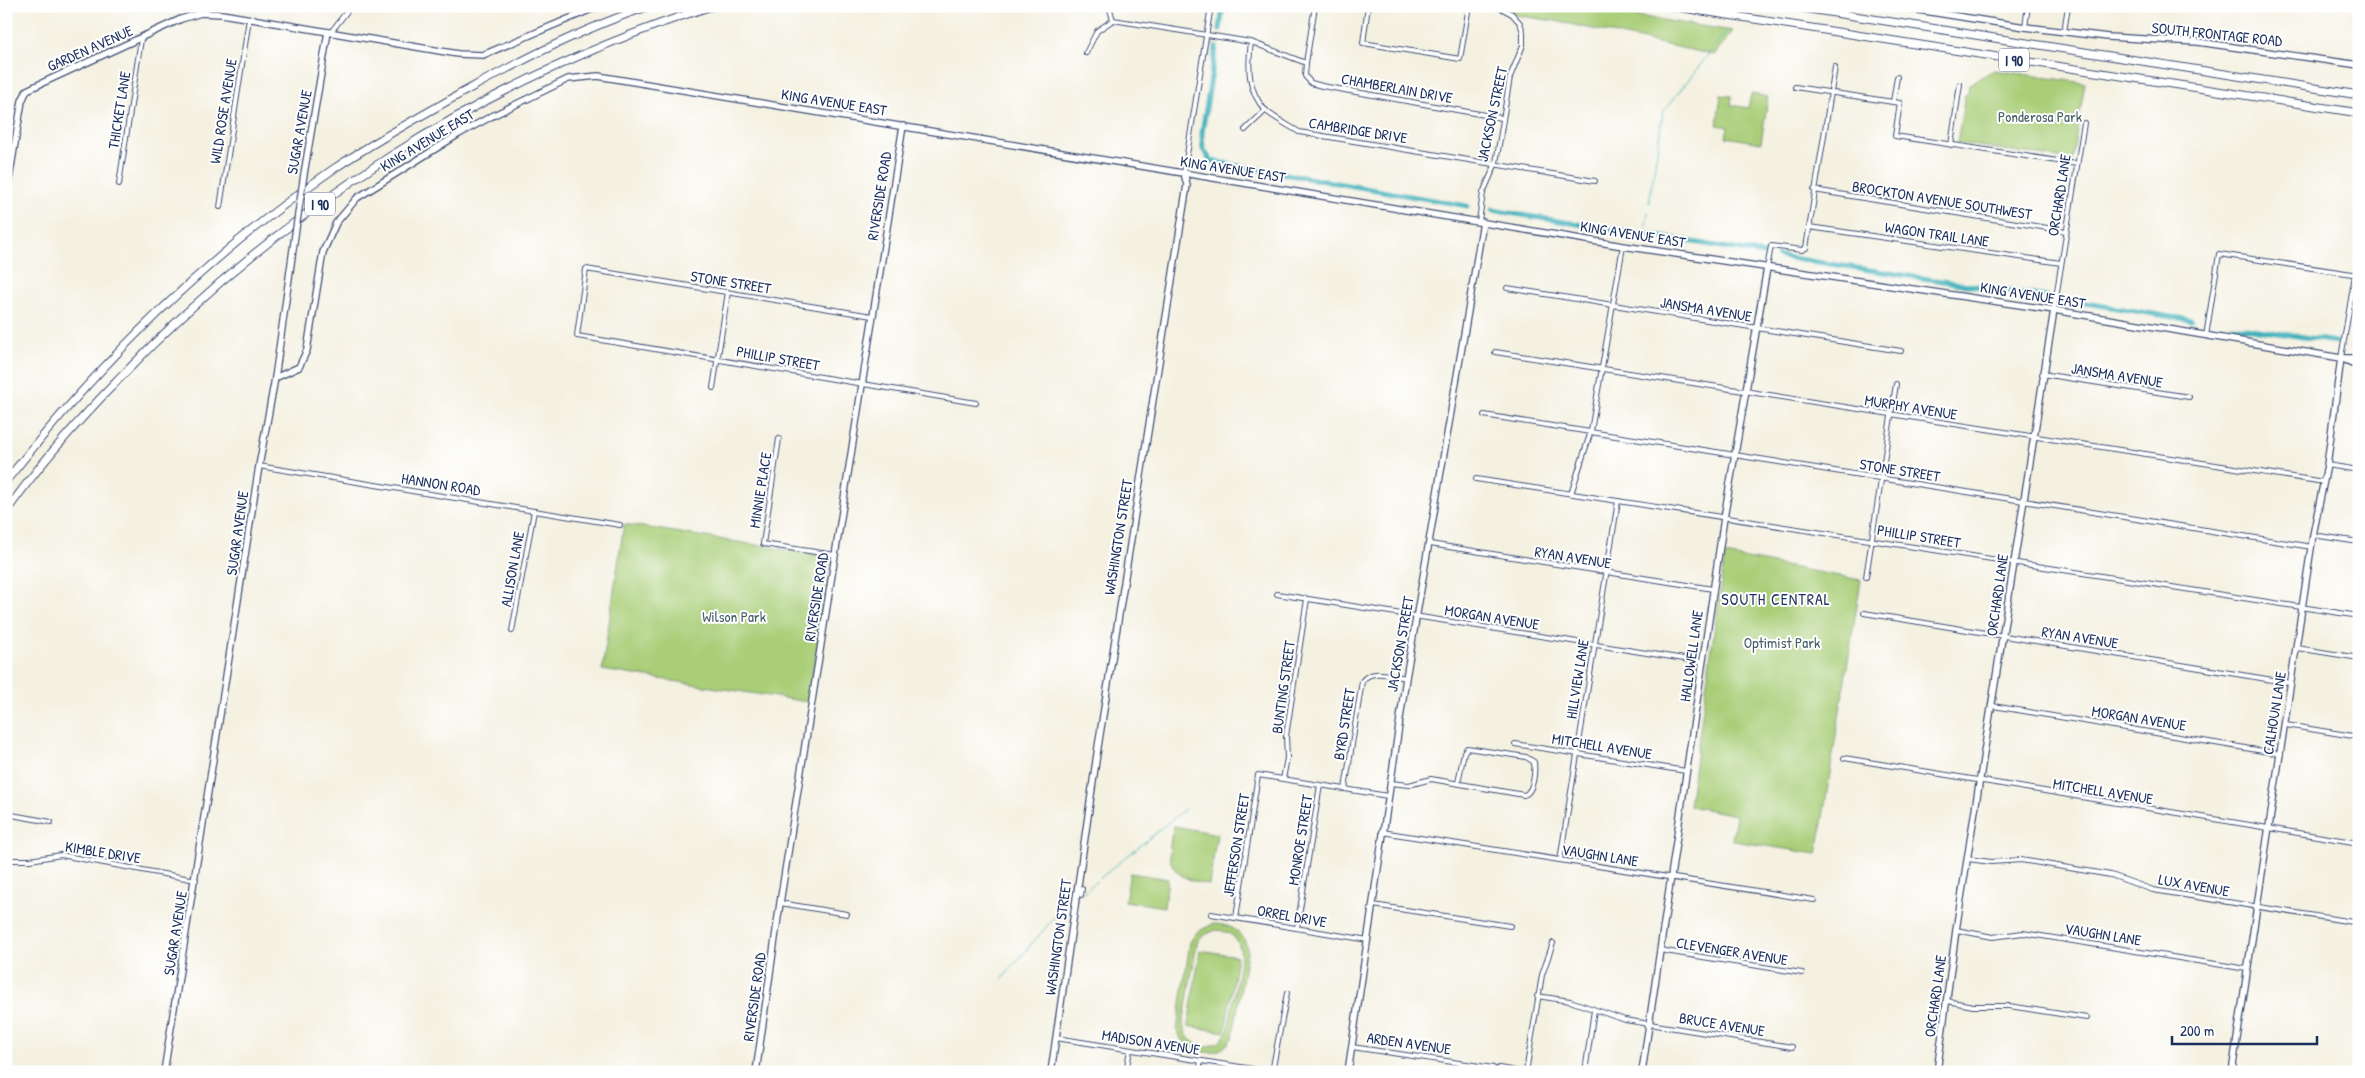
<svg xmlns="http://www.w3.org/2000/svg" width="2365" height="1078" font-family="'Patrick Hand',sans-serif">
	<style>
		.green { fill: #a9ce77; stroke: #627e6a; fill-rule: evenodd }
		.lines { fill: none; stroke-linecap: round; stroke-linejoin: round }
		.stream { stroke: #41b1bb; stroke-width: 1 }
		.canal { stroke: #41b1bb; stroke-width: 5 }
		.street-casing { stroke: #3c4c72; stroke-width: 6 }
		.secondary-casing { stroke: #3c4c72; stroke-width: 8 }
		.highway-casing { stroke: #3c4c72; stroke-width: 9 }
		.street { stroke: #fff; stroke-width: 4 }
		.secondary { stroke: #fff; stroke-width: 5.5 }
		.highway { stroke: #fff; stroke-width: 7 }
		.secondary-bridge-casing { stroke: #3c4c72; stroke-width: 8; stroke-linecap: butt }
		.secondary-bridge { stroke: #fff; stroke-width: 5.5 }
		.labels { text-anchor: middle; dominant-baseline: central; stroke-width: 4; stroke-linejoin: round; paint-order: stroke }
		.shield { fill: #fff; stroke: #5f6d8e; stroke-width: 1 }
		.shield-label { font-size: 14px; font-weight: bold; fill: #1b2f5e }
		.street-label { font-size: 15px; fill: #1b2f5e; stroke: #fff }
		.park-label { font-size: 15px; fill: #465f66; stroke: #fff }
		.neighbourhood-label { font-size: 16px; letter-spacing: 1px; fill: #1b2f5e; stroke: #fff }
	</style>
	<rect width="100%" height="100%" fill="#fff"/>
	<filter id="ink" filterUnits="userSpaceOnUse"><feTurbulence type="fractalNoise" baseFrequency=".02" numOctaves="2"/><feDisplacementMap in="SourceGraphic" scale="10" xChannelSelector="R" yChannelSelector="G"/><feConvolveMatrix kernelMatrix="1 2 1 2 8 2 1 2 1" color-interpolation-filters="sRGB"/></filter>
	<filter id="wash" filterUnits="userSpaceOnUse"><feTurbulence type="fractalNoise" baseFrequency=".0096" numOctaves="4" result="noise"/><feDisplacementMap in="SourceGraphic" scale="20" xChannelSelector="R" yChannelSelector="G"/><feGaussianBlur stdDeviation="1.12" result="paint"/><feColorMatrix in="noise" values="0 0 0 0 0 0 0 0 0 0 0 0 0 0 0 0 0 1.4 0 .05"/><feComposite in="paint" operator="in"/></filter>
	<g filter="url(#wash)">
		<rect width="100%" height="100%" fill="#f4f1e1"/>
		<g class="green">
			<path d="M 1495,6 L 1573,6 L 1733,31 L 1714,55 L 1555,21 L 1521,16 Z"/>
			<path d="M 1994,70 L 2085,83 L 2072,160 L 1957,143 L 1965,95 L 1968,92 L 1969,84 Z"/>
			<path d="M 1751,94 L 1768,97 L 1761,143 L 1726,137 L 1728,127 L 1717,125 L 1721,95 L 1732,96 L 1731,105 L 1748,108 Z"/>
			<path d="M 624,524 L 832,557 L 808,702 L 602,670 Z"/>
			<path d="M 1725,555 L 1861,580 L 1817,854 L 1734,841 L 1732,839 L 1736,815 L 1689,806 Z"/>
			<path d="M 1174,826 L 1217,834 L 1209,885 C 1171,878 1163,863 1174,826 Z"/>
			<path d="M 1130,873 L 1168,879 L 1164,907 L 1125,901 Z"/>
			<path d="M 1213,924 C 1231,924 1247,933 1247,952 L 1233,1036 C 1220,1062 1187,1054 1177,1031 L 1190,942 L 1197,932 ZM 1216,930 C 1231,931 1240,939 1241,955 L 1228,1031 L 1220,1042 L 1206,1047 C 1193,1045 1185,1037 1183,1024 L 1197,943 L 1202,936 Z"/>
			<path d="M 1200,950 L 1237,956 L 1225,1032 L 1188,1026 Z"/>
		</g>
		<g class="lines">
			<g class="stream">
				<path d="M 1715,46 L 1728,30"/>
				<path d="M 1649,203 L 1663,112 L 1712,50"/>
				<path d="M 1644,239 L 1648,212"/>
				<path d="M 1082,893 L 1185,809"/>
				<path d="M 1002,979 L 1074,894"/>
			</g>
			<g class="canal">
				<path d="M 1220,29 L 1223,6"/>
				<path d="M 1216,47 L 1202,133 L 1203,149 L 1211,161 L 1467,206"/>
				<path d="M 1492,210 L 1632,233"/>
				<path d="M 1640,233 L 1764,254"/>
				<path d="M 1778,256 L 2047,297"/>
				<path d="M 2067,300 L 2191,320"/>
				<path d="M 2232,326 L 2336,342"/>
				<path d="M 2353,346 L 2359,346"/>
			</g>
		</g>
	</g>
	<g filter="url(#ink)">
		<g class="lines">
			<defs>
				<g id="street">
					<path d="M 1109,6 L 1113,20 L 1251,42 L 1306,63 L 1305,76 L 1311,83 L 1322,86 L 1502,118"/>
					<path d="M 1368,6 L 1363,43 L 1460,59 L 1469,6"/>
					<path d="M 2025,27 L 2028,6"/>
					<path d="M 331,32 L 351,6"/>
					<path d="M 2064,32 L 2068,6"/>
					<path d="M 1251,42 C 1248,66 1247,90 1265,110 C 1274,118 1288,125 1299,132 L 1595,181"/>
					<path d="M 1086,53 L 1097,31 L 1113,20"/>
					<path d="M 1306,63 L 1315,6"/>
					<path d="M 1897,77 L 1893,102 L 1900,103 L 1895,136 L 2077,164"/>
					<path d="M 1795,87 L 1893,102"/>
					<path d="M 1245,130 L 1266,110"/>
					<path d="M 1951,145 L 1960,84"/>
					<path d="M 1184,173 L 1211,6"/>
					<path d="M 119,184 L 141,39"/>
					<path d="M 1814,190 L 2066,231"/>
					<path d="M 220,207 L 249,19"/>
					<path d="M 1479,221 L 1483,193 L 1496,163 L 1510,77 L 1523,45 L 1523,32 L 1520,23 L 1512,14 L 1501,8 L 1493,6"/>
					<path d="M 1809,227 L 2061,263"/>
					<path d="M 1767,268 L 1771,246 L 1802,250 L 1806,248 L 1835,67"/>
					<path d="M 1507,288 L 1901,351"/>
					<path d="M 2054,310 L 2084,123"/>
					<path d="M 872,316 L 586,269 L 577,336 L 976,403"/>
					<path d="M 2206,336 L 2219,254 L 2359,275"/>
					<path d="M 1495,352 L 2324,482"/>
					<path d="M 2341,358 L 2355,275"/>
					<path d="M 2042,374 L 2189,397"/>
					<path d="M 713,388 L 728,292"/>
					<path d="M 1484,415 L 2312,547"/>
					<path d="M 779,439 L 763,544 L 835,555"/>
					<path d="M 2327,465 L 2359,470"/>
					<path d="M 259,466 L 620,525"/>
					<path d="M 1476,479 L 2359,616"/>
					<path d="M 1571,494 L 1591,431 L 1623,246"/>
					<path d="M 2313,535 L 2359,542"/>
					<path d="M 1430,544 L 1713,589"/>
					<path d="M 1866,577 L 1896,384"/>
					<path d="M 1277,594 L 1703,662"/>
					<path d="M 1864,613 L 2291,683"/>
					<path d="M 512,631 L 534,511"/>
					<path d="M 2297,648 L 2359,658"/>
					<path d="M 1993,706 L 2281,754"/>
					<path d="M 2286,725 L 2359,737"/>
					<path d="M 1515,744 L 1686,771"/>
					<path d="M 1844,758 L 2359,843"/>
					<path d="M 1283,779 L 1287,758 L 1286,736 L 1307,599"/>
					<path d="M 1390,783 L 1409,785 L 1431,779 L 1524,795 C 1534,792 1535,772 1534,762 L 1526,757 L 1467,748 L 1464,752 L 1458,783"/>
					<path d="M 1345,789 L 1362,681 C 1372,668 1392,676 1406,678"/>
					<path d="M 6,814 L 51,822"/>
					<path d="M 1382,832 L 1814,900"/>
					<path d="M 1968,859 L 1991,862 L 2021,860 L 2111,875 L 2153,890 L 2359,923"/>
					<path d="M 6,860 L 30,860 L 61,855 L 196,880"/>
					<path d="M 1560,860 L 1618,501"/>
					<path d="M 1081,895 L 1082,889"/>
					<path d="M 780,903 L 847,914"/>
					<path d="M 1373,905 L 1510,926"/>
					<path d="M 1211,914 L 1368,940"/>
					<path d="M 1236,918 L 1258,775 L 1388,796"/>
					<path d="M 1297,928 L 1320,785"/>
					<path d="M 1956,930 L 1993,937 L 2023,933 L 2247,969"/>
					<path d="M 1659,950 L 1802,973"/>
					<path d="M 1537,996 L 1570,1001 L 1625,1020 L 1792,1047"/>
					<path d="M 1947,1001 L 1973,1006 L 2009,1006 L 2087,1018"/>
					<path d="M 1056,1038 L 1272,1072"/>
					<path d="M 1352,1047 L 1493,1068"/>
					<path d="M 1499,1068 L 1521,1072"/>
					<path d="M 1126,1072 L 1130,1050"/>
					<path d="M 1199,1072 L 1201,1061"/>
					<path d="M 1272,1072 L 1287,993"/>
					<path d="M 1526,1072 L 1542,975 L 1553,943"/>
					<path d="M 1585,1072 L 1594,1010"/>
				</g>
				<g id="secondary">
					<path d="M 1893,6 L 2025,27 L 2108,37 L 2198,42 L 2359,65"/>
					<path d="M 304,174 L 328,32"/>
					<path d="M 6,197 L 22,101 L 27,90 L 181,19 L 201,13 L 222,14 L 458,54 L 483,55 L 599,6"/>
					<path d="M 2341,358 L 2359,358"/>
					<path d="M 275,378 L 299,367 L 307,350 L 323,252 L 336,223 L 357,198 L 459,134 L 492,116 L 568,79 L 598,76 L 1623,246 L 2054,310 L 2341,358 L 2359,366"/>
					<path d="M 164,1072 L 259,466 L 275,378 L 295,235"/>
					<path d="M 756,1072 L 780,903 L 903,126"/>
					<path d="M 1051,1072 L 1098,747 L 1187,185 L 1184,173"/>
					<path d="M 1348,1072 L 1406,678 L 1483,222"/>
					<path d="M 1642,1072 L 1724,518 L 1767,268"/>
					<path d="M 1937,1072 L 1956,930 L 2054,310"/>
					<path d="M 2232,1072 L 2313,535 L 2327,465 L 2341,358"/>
				</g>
				<g id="highway">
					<path d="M 1670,6 L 2359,113"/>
					<path d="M 1790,6 L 2359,95"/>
					<path d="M 6,481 C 103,359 207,256 335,168 C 378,139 424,114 469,89 C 526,58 588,26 650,6"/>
					<path d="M 6,512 C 39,464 78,421 118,380 C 281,208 486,78 712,6"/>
				</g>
			</defs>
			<use href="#street" class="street-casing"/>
			<use href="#secondary" class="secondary-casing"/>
			<use href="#highway" class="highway-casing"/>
			<use href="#street" class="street"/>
			<use href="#secondary" class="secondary"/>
			<use href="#highway" class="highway"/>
			<defs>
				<path id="secondary-bridge" d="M 295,235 L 304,174"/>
			</defs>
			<use href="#secondary-bridge" class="secondary-bridge-casing"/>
			<use href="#secondary-bridge" class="secondary-bridge"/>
		</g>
	</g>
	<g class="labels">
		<g class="shield">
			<rect x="1999" y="48.5" width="30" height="23" rx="4"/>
			<rect x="305" y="192.5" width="30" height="23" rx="4"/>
		</g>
		<g class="shield-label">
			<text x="2014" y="60">I 90</text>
			<text x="320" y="204">I 90</text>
		</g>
		<g class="street-label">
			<text transform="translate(2217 34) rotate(6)">SOUTH FRONTAGE ROAD</text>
			<text transform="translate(90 48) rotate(-24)">GARDEN AVENUE</text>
			<text transform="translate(1397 88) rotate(10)">CHAMBERLAIN DRIVE</text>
			<text transform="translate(834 102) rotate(9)">KING AVENUE EAST</text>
			<text transform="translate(119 110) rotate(-81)">THICKET LANE</text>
			<text transform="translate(223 111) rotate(-81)">WILD ROSE AVENUE</text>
			<text transform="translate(1492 114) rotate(-78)">JACKSON STREET</text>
			<text transform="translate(1358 130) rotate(9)">CAMBRIDGE DRIVE</text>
			<text transform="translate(299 132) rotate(-80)">SUGAR AVENUE</text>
			<text transform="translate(427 140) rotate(-31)">KING AVENUE EAST</text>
			<text transform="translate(1233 169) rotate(9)">KING AVENUE EAST</text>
			<text transform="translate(2059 195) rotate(-81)">ORCHARD LANE</text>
			<text transform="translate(879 196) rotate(-81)">RIVERSIDE ROAD</text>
			<text transform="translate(1942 200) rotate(9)">BROCKTON AVENUE SOUTHWEST</text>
			<text transform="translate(1633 234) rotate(9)">KING AVENUE EAST</text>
			<text transform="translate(1937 234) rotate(8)">WAGON TRAIL LANE</text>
			<text transform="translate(731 282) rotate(9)">STONE STREET</text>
			<text transform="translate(2033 295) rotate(9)">KING AVENUE EAST</text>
			<text transform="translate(1706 309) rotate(9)">JANSMA AVENUE</text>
			<text transform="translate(778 358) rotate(10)">PHILLIP STREET</text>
			<text transform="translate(2117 375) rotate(9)">JANSMA AVENUE</text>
			<text transform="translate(1911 407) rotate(9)">MURPHY AVENUE</text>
			<text transform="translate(1900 470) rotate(9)">STONE STREET</text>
			<text transform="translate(441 484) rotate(9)">HANNON ROAD</text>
			<text transform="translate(760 490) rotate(-81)">MINNIE PLACE</text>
			<text transform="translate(237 533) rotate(-82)">SUGAR AVENUE</text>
			<text transform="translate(1919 536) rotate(9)">PHILLIP STREET</text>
			<text transform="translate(1118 537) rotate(-81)">WASHINGTON STREET</text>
			<text transform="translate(1573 557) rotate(9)">RYAN AVENUE</text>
			<text transform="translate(512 569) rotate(-80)">ALLISON LANE</text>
			<text transform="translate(1997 595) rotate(-82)">ORCHARD LANE</text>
			<text transform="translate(816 597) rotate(-81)">RIVERSIDE ROAD</text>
			<text transform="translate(1492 617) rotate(9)">MORGAN AVENUE</text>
			<text transform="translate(2080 637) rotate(9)">RYAN AVENUE</text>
			<text transform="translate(1400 644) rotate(-80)">JACKSON STREET</text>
			<text transform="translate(1691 656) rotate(-82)">HALLOWELL LANE</text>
			<text transform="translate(1577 679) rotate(-81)">HILLVIEW LANE</text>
			<text transform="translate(1283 687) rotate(-82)">BUNTING STREET</text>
			<text transform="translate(2274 713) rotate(-81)">CALHOUN LANE</text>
			<text transform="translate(2139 718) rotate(9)">MORGAN AVENUE</text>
			<text transform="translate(1344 724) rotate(-81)">BYRD STREET</text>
			<text transform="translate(1602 746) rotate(9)">MITCHELL AVENUE</text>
			<text transform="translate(2103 791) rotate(9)">MITCHELL AVENUE</text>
			<text transform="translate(1300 840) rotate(-81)">MONROE STREET</text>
			<text transform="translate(1236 845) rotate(-81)">JEFFERSON STREET</text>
			<text transform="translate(103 852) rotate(9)">KIMBLE DRIVE</text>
			<text transform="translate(1600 855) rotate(9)">VAUGHN LANE</text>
			<text transform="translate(2194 885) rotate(10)">LUX AVENUE</text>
			<text transform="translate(1292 916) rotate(10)">ORREL DRIVE</text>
			<text transform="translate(175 933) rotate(-81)">SUGAR AVENUE</text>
			<text transform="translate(2103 934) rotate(9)">VAUGHN LANE</text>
			<text transform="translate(1058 937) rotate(-82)">WASHINGTON STREET</text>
			<text transform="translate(1732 951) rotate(9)">CLEVENGER AVENUE</text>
			<text transform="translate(1935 996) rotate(-82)">ORCHARD LANE</text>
			<text transform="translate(754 997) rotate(-82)">RIVERSIDE ROAD</text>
			<text transform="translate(1722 1024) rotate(9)">BRUCE AVENUE</text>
			<text transform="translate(1151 1042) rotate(9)">MADISON AVENUE</text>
			<text transform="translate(1409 1043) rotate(8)">ARDEN AVENUE</text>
		</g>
		<g class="park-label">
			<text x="2040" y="116">Ponderosa Park</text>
			<text x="734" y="616">Wilson Park</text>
			<text x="1782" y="642">Optimist Park</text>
		</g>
		<g class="neighbourhood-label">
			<text x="1776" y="599">SOUTH CENTRAL</text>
		</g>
	</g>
	<rect width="2365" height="1078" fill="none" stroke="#fff" stroke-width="25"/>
	<path d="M2172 1036v8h145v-8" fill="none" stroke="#1b2f5e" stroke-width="2.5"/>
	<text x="2180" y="1036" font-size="15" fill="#1b2f5e" stroke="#ffffff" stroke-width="4" paint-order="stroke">200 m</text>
</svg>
